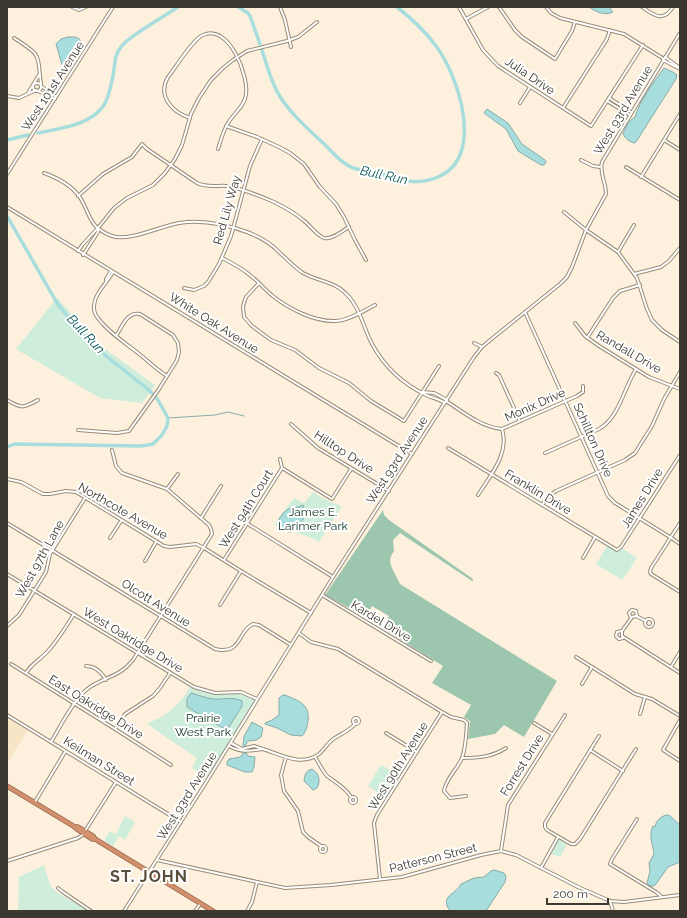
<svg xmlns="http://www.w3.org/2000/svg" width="687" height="918" font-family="Raleway,sans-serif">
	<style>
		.built { fill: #f7e5c6 }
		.green { fill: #ceeddb }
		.forest { fill: #9dc6af }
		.water { fill: #a8dddd; stroke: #88aca9 }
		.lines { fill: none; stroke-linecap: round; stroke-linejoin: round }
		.stream { stroke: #88aca9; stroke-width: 1 }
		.river { stroke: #a8dddd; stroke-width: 3.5 }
		.minor-casing { stroke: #988b75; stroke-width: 4 }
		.highway-casing { stroke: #9f7157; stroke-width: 5.5 }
		.minor { stroke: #fff; stroke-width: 2 }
		.highway { stroke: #d4906d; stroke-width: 3.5 }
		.labels { text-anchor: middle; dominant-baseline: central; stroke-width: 4; stroke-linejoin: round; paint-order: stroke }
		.street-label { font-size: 12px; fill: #3d382f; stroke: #fff }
		.park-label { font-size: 12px; fill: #0f3221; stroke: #fff }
		.water-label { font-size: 13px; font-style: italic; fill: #045455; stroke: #fff }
		.district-label { font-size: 16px; font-weight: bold; letter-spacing: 1px; fill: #5a4e3a; stroke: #fff }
	</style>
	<rect width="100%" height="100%" fill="#fdf1de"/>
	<path class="built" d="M 7,717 L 28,730 L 7,763 Z"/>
	<g class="green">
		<path d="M 57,298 L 101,346 L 155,385 L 142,403 L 100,398 L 16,349 Z"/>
		<path d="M 313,492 L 330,502 L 342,506 L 319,542 L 312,538 L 274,525 L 294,498 L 304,503 Z"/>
		<path d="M 607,546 L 617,551 L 622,548 L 637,558 L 622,580 L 596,564 Z"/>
		<path d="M 190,687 C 198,690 206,694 214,694 C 229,695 242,691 255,700 L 255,702 L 207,777 L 192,768 L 197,758 L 147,724 C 170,713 176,709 190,687 Z"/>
		<path d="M 381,765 L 400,776 L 386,798 L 368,786 Z"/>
		<path d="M 125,816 L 135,822 L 125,840 L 119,836 L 113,846 L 104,841 L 110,831 L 116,834 Z"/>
		<path d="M 558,839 L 567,844 L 560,857 L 550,853 Z"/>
		<path d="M 44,865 L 50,885 L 55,891 L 89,911 L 18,911 L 19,877 Z"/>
	</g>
	<path class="forest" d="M 383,510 L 384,515 L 389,520 L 473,579 L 473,580 L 472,581 L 400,533 L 393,540 L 394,551 L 391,556 L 390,561 L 391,566 L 400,584 L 557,681 L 524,737 L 504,725 L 495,734 L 468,739 L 470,721 L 464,717 L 471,705 L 432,683 L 443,666 L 382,628 L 389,616 L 372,606 L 366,617 L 325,595 Z"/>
	<g class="water">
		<path d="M 589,7 L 609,7 L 613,12 C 605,16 596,12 589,7 Z"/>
		<path d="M 68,37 C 74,37 80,36 81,43 L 65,67 L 62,65 L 56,44 L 61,39 Z"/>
		<path d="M 664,68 L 673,72 L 677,75 L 676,79 L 636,142 L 634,143 C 628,141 626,139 623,134 C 626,127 627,122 635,117 C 640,100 653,83 664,68 Z"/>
		<path d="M 487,109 L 508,123 L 522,144 L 545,160 L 546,162 L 544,165 L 541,165 L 518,151 L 506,129 L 484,113 Z"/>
		<path d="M 302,505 L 304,506 L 303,508 C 308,520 298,524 291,532 L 289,532 L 278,525 C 278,521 279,519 281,516 C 288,505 295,510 302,505 Z"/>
		<path d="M 191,693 C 198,695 206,698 213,699 C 223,700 232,696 242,701 L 242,706 L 229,727 L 223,728 L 187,707 L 187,699 Z"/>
		<path d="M 283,695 L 285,695 C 299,701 310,704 308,721 C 307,727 306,732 302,736 L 291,735 L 277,728 L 265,724 L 265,723 L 272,720 L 279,715 L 279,698 Z"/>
		<path d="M 252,722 L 263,728 L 261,737 L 256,740 L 248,741 L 245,746 L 243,746 L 244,736 Z"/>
		<path d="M 243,753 L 246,753 L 248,756 L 255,757 L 254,767 L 252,772 L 245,772 L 227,765 L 227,762 L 229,759 L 240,757 L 242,755 Z"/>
		<path d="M 312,769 C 319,773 321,781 317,788 L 313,790 L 304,781 C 305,775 305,771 312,769 Z"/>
		<path d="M 666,815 L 669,815 L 680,825 L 680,862 L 668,867 L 656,884 L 654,886 L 650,886 L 647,883 L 650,871 L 649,863 L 654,854 C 653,844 648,835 653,826 L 655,827 C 656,821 660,817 666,815 Z"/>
		<path d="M 494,870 L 504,873 L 506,876 L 505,882 L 486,911 L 450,911 C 439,895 456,895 461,884 L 474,878 L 484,877 L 491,871 Z"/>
	</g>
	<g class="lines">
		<path class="stream" d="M 168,418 L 215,415 L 228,412 L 244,416"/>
		<g class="river">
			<path d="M 238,7 L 248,13 L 250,16 L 260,44"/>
			<path d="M 262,50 C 267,66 271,82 279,95 C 290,113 307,128 322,142 C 331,150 339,161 349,166 C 359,172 371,170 382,174 C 401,181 420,186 440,176 C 485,155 458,75 436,46 C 425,31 411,18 397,7"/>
			<path d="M 38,133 C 60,128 90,126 104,105 C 109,97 111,85 113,76 C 115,66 114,55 121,47 C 126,40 135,35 142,30 C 154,22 166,15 178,7"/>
			<path d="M 7,140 L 28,135"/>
			<path d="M 7,216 L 57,303 L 71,321 L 96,348 L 149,390 L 158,400 L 168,418 L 167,426 L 162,435 L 153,444 L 141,446 L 14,444 L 7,447"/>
		</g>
		<defs>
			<g id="minor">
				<path d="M 72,7 L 79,10 L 86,7"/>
				<path d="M 280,7 L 285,20 L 291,47"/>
				<path d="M 459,7 L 483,50 L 498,66 L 591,126 L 643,45"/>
				<path d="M 499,7 L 515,30 L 522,37 L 555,59 L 572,31 L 575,22"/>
				<path d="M 546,7 L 551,13 L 560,18 L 624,34 L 664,59"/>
				<path d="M 642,7 C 654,15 663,23 673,7"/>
				<path d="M 466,19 L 488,7"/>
				<path d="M 14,38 C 42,56 37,53 41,84"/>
				<path d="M 665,57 L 680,68"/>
				<path d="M 663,60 L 680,69"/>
				<circle cx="37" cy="87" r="4"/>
				<path d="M 41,86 L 56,97"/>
				<path d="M 38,91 L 55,99"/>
				<path d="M 28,93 L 39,75"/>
				<path d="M 7,96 L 19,98 L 36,90"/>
				<path d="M 609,98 L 631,112"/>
				<path d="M 607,101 L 630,115"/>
				<path d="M 520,103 L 530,87"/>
				<path d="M 563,108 L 607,39 L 610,30"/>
				<path d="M 190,118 C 172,112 157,96 168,77 C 176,67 193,39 203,35 C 229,23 249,76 246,95 C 244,107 234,113 228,123 C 223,131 221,140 218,149"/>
				<path d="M 226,126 L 257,137 L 279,147 L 290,153 L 304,164 L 320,187 L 336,204 L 344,217 L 355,240 L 366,260"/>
				<path d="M 664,140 L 680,150"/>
				<path d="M 581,160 L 593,166 L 600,167"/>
				<path d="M 626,167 L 680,200"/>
				<path d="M 44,173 C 58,178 70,184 79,196 C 91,213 87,227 112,236 C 128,242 161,226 179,223 C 203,219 225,224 247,232 C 260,237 271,243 280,253 C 288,260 294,267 303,273 C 321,283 335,280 350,298 C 361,311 364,329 372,344 C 384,366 403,384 426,395 C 432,398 439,399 445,403"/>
				<path d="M 7,174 L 113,7"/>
				<path d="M 641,177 L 680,114"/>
				<path d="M 78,196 L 103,174 L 132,157 L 142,144 L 147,149 L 197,183 C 207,188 217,185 227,186 C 243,189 260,196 274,202 C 284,207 295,213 303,220 C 310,225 316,235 324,238 C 332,240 342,231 349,227"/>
				<path d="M 7,207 L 412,454"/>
				<path d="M 564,212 L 586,230 L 618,252 L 637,278 L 647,309 L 652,320 L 662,330 L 680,342"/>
				<path d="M 78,251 L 83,244 L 98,228 L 114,208 L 127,198 L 153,185 L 165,173 L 175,159 L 182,145 L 191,114 L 199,98 L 211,80 L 223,68 L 233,60 L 247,51 L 287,41 L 298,37 L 317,22"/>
				<path d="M 618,252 L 634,225"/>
				<path d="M 83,255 L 98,232 L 98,228"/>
				<path d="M 222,258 C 232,263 242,268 251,276 C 259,282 265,290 274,297 C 290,309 314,322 336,321 C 349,320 364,311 375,305"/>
				<path d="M 113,272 C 107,283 94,294 94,307 C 94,311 95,315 98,318 C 108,332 124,342 138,353 C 147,360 156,369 167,376"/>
				<path d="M 634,274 L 661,267 L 669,261 L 680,248"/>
				<path d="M 106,282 L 106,279 L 111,271"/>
				<path d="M 259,283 L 246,297 L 243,306 L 244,317 L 252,326 L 271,340 L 295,350 L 319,368 L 349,383 L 371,401 L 404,421 L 439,366"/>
				<path d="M 184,288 L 194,290 L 204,286 L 208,282 L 219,264 L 231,236 L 250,166 L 262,139"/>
				<path d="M 525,312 L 608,496 L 615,503 L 673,539 L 680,544"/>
				<path d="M 575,323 L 585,336 L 599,346 L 649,377 L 680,389"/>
				<path d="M 587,338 L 613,298 L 620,291 L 640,285"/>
				<path d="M 474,343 L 482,347"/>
				<path d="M 496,373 L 499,375 L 520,421"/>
				<path d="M 422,392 L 434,393 L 447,400"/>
				<path d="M 7,400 C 22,409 23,408 38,400"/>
				<path d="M 446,401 C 463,412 481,427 502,429 L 577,396 L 583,392 L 583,386"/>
				<path d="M 291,424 L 318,448 L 389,491"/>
				<path d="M 78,430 L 117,433 L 129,431 L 159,389 L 177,360 L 179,352 L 178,343 L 173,335 L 140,314 C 127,311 122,327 116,336"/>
				<path d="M 448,448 L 617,550 L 621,547 L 680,455"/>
				<path d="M 545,453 L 599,429 C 619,418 624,388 636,369"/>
				<path d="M 280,459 L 282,468 L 332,499 L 351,469"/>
				<path d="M 7,479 L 21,482 L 43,494 L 50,494 L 66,491 L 76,492 L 164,546 L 170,547 L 196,544 L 204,548 L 241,571 L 311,613"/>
				<path d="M 167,489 L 178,474"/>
				<path d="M 478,495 C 490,476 510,453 502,429"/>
				<path d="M 542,505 L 549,496 L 556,491 L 625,460 L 635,453 L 652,426 L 664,399 L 680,372"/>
				<path d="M 201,518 L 221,486"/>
				<path d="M 7,523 L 215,649 C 243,655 237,631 253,624 L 259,625 L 291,645"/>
				<path d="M 680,523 L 651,568 L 650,572 L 651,574 L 680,592"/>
				<path d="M 248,524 L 333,577"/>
				<path d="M 110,538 L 121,521"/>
				<path d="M 583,558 L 595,537"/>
				<path d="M 224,560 L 282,468"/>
				<path d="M 145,561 L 156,542"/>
				<path d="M 7,574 L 194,687 L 215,693 L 241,692 L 257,699"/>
				<path d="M 322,595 L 431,661"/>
				<path d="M 220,605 L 241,571"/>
				<path d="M 631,618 L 629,613 L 632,610 L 636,611 L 637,616"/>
				<circle cx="649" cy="623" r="4"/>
				<path d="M 646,621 L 636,616 L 632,617 L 622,631 L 622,636 L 680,673"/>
				<path d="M 7,626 L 19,615 L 46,572 L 50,554 L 85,498"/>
				<path d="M 622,631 L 617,632 L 616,636 L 619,639 L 623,638"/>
				<path d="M 299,633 L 311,642 L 338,649 L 442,712 L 451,717 L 464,720 L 467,723 C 466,735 466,747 462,758 C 457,770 446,778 444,791 L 450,798 L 466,796"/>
				<path d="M 576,657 L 635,694 L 652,699 L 680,716"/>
				<path d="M 11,664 L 115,729 L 171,765"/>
				<path d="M 86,666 C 95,666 102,673 106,680"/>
				<path d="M 671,667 L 680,652"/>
				<path d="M 26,673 C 31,664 41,659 48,651 C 58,640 66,627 74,614"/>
				<path d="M 582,684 L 592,667"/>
				<path d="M 640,714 L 645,697"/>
				<path d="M 7,715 L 181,822"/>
				<circle cx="356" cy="721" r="3"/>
				<path d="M 680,720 L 663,750 L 680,761"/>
				<path d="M 534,723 L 552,734"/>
				<path d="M 115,729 L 125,714 L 153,696 L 160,688 L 170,673"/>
				<path d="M 386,733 L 417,752"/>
				<path d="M 599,736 L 545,823 L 545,827 L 547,830 L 571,844 L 575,844 L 580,839 L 636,749"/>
				<path d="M 51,742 C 60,727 73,701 86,690 C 102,677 119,678 133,660 L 212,534 L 211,529 L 209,525 L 167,489 L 122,473 L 116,466 L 112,450"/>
				<path d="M 229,746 C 241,753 250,751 263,749 L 254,746 L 242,749 L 231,743"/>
				<path d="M 263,749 C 282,755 301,767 319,754 C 324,750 327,744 332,740 C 340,734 348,732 355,724"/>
				<path d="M 590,750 L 623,771"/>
				<path d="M 286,757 L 281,775 L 284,791 L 298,811 L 303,832 L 308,837 L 321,846"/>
				<path d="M 315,757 C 319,763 322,770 327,776 C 336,783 345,787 351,797"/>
				<path d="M 462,758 C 478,758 492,757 506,748"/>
				<circle cx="353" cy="800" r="3"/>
				<path d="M 35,802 L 65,752"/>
				<path d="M 637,819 L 612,859 L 610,864 L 656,892 L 662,897"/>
				<path d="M 85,831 L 116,782"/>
				<circle cx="323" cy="849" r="3"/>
				<path d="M 501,851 L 508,805 L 565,715"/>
				<path d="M 157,860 L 285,888 L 331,885 L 402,877 L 481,855 L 501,851 L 516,855 L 578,887 L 610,901 L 624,902 L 680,895"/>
				<path d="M 7,861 L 78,838 L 84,834"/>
				<path d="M 541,868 L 558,837"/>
				<path d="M 380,879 L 374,823 L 377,815 L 442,712"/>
				<path d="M 58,888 L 63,892 L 91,911"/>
				<path d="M 610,901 L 613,911"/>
				<path d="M 124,911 L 205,784 L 333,577 L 474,357 L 482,347 L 494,337 L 560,284 L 567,277 L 572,267 L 586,230 L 606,194 C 606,182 599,173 602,162 L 680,33"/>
				<path d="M 195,911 L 200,904"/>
				<path d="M 247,911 L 252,902 L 257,882"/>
			</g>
			<g id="highway">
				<path d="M 7,786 L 75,827 L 77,829 L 92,839 L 95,839"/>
				<path d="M 75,827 L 78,827 L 93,836 L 95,839 L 213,911"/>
			</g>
		</defs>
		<use href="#minor" class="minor-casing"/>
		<use href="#highway" class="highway-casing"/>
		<use href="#minor" class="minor"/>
		<use href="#highway" class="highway"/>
	</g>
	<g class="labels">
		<g class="street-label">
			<text transform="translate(530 76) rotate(34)">Julia Drive</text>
			<text transform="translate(53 86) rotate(-57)">West 101st Avenue</text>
			<text transform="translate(623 110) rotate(-59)">West 93rd Avenue</text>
			<text transform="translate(227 210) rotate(-74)">Red Lily Way</text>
			<text transform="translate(214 323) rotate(32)">White Oak Avenue</text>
			<text transform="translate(629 352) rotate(30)">Randall Drive</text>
			<text transform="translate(535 405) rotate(-24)">Monix Drive</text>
			<text transform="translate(593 440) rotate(66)">Schillton Drive</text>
			<text transform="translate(344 452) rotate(33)">Hilltop Drive</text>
			<text transform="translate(397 460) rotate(-57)">West 93rd Avenue</text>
			<text transform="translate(538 492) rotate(31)">Franklin Drive</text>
			<text transform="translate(642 498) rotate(-58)">James Drive</text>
			<text transform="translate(246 509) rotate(-58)">West 94th Court</text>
			<text transform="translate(123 511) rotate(30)">Northcote Avenue</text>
			<text transform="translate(40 559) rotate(-61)">West 97th Lane</text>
			<text transform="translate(156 603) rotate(32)">Olcott Avenue</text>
			<text transform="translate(381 621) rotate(31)">Kardel Drive</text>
			<text transform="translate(133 640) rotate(31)">West Oakridge Drive</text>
			<text transform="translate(96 707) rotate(32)">East Oakridge Drive</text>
			<text transform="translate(99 761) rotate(32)">Keilman Street</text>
			<text transform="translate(522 765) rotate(-58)">Forrest Drive</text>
			<text transform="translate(398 766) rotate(-58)">West 90th Avenue</text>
			<text transform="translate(187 796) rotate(-58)">West 93rd Avenue</text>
			<text transform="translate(433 858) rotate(-14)">Patterson Street</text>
		</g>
		<g class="park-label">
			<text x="313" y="512">James E.<tspan x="313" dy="14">Larimer Park</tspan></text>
			<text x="203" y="718">Prairie<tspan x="203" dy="14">West Park</tspan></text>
		</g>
		<g class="water-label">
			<text transform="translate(384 175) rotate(12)">Bull Run</text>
			<text transform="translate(86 334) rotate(47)">Bull Run</text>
		</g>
		<g class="district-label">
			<text x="149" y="876">ST. JOHN</text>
		</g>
	</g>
	<rect width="687" height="918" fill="none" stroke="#3d382f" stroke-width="16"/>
	<path d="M547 898v6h61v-6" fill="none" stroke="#3d382f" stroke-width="2"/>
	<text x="553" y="898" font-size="12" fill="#3d382f" stroke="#ffffff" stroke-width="3" paint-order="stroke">200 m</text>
</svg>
